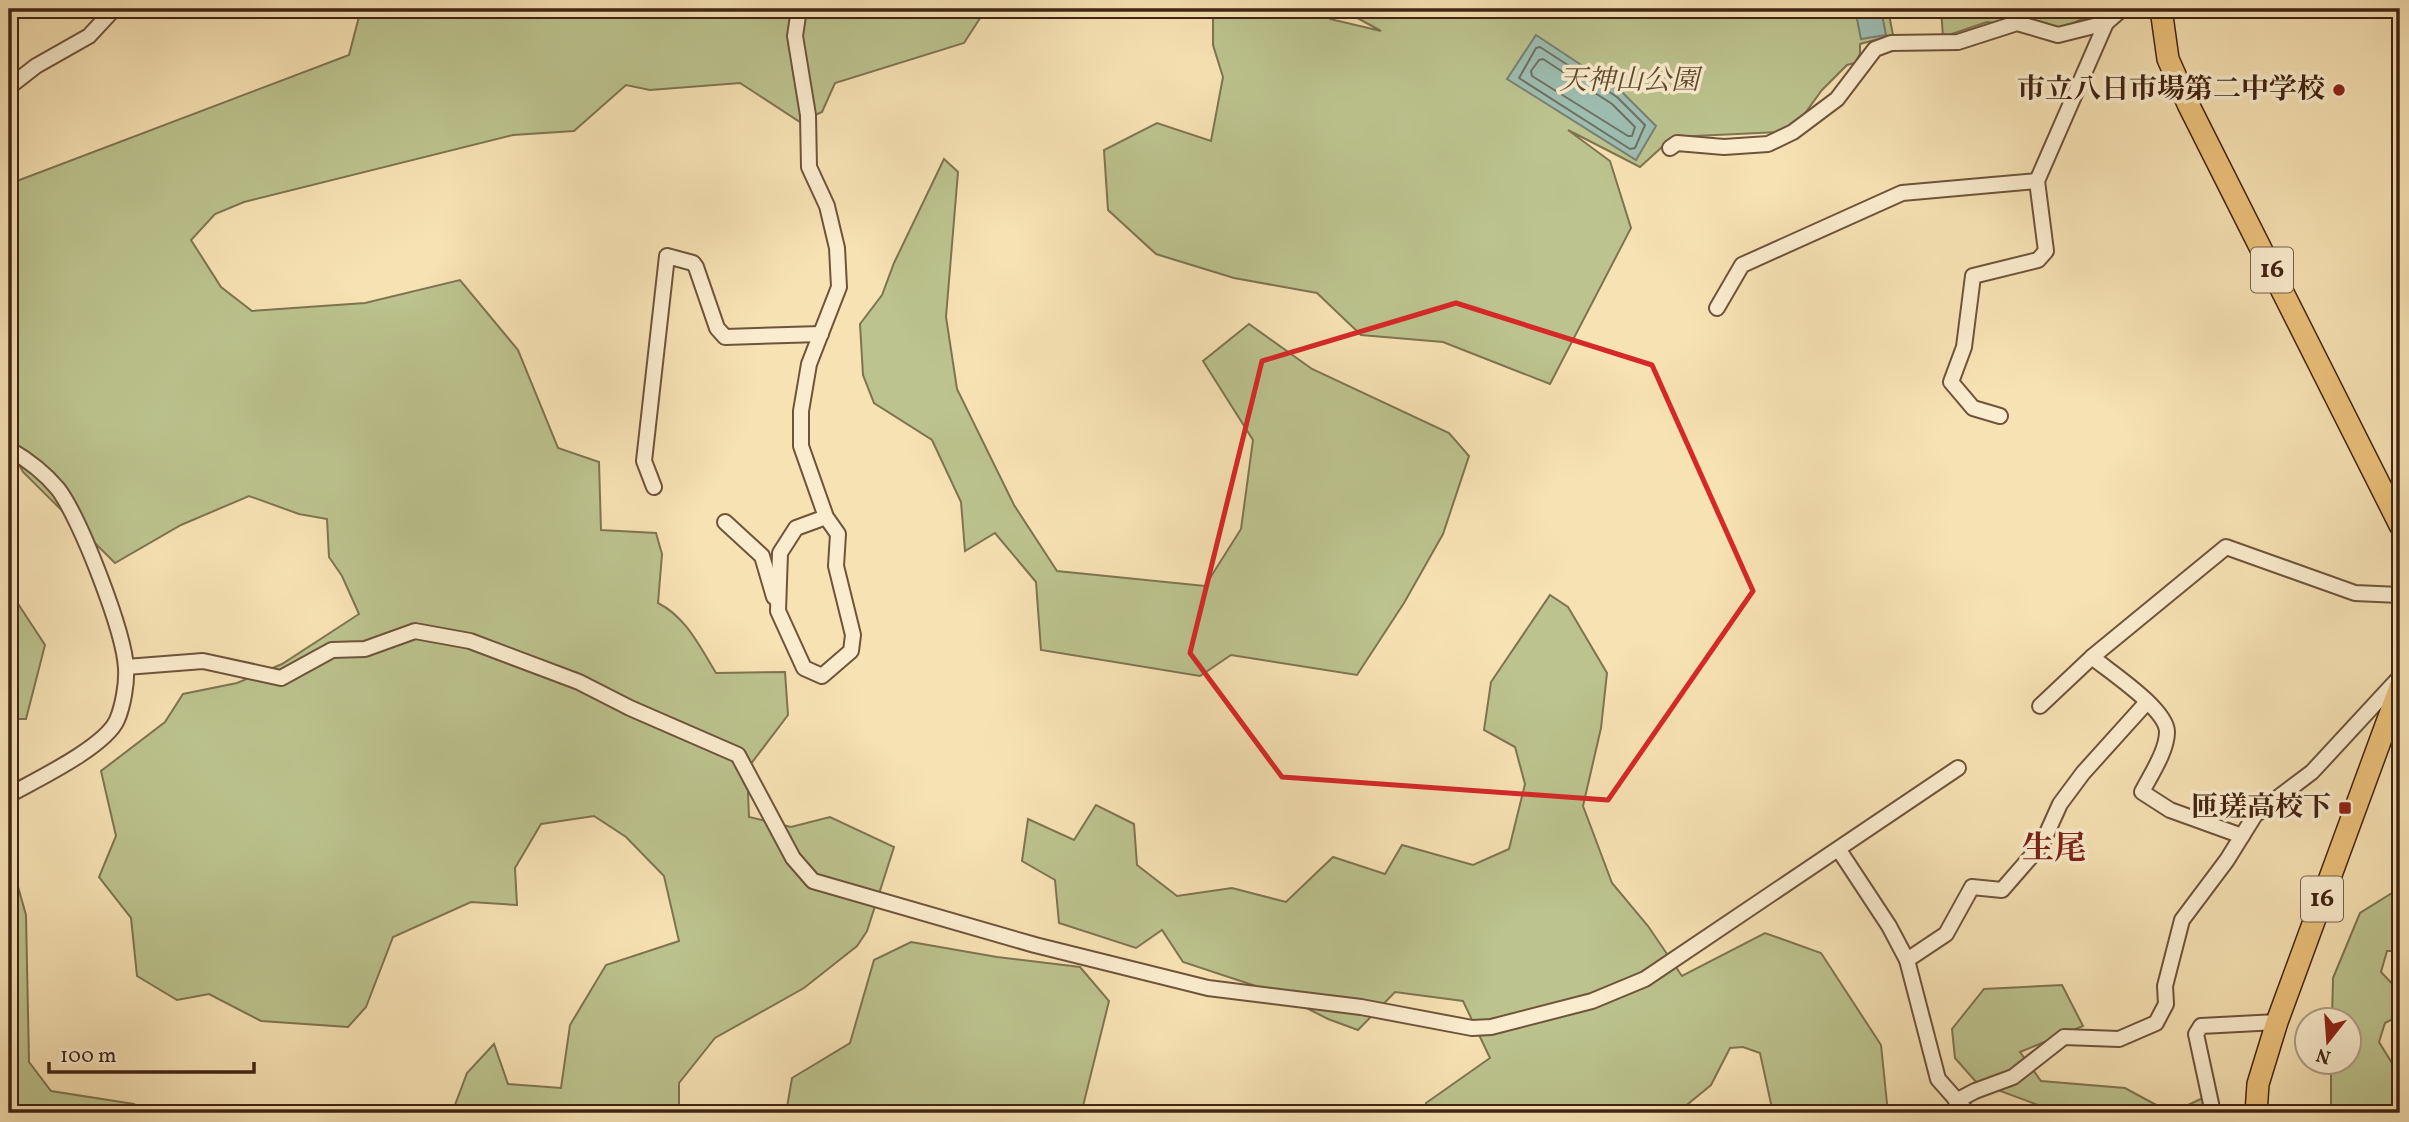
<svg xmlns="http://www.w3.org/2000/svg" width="2409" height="1122" font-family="Vollkorn,'Noto Serif JP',serif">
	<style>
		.green { fill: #bcc38e; stroke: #7f7450; stroke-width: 2 }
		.water { fill: #9dbdb1; stroke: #798072; stroke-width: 2 }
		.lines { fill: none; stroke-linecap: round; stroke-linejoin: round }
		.shore { stroke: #707062; stroke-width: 2 }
		.street-casing { stroke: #6f543b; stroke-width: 18 }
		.primary-casing { stroke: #422413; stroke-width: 24 }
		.street { stroke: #faecce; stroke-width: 14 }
		.primary { stroke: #ecc17a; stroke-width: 21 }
		.marked { fill: none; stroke: #d62828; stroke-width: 5; stroke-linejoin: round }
		.poi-dot { fill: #8f2418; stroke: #faecce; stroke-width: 2.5 }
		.labels { text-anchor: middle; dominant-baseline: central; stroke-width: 7; stroke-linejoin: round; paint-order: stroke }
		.shield { fill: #faecce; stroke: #79604b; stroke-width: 2 }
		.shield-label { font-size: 26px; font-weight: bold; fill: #422413 }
		.park-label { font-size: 28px; font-style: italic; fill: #604c32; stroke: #faecce }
		.poi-label { font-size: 28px; font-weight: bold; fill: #422413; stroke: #faecce; text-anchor: end }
		.quarter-label { font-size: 32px; font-weight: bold; fill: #7a1f14; stroke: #faecce }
	</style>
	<rect width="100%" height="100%" fill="#f7e2b4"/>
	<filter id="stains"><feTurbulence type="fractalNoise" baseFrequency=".00286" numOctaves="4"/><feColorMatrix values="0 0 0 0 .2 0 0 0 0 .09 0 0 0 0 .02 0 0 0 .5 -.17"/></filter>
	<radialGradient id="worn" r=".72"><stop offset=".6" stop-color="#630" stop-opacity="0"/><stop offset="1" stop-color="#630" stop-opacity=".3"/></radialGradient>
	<g class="green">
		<path d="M 361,9 L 986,9 L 964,43 L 835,83 L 822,112 L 800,122 L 740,83 L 650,90 L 626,85 L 574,131 L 513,135 L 244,202 L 215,214 L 191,240 L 221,287 L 252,311 L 365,303 L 460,280 L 518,350 L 558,448 L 599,462 L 601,530 L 656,533 L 662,554 L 658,603 C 686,617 700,647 716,673 L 785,672 L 788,715 L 747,769 L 749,817 L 791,827 L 830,817 L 894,847 L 867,931 L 857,946 L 804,988 L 715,1038 L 679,1083 L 679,1113 L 452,1113 L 467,1073 L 494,1044 L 508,1084 L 561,1088 L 570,1025 L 606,965 L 679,941 L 664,876 L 626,837 L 594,816 L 541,824 L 515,868 L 517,905 L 471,902 L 393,937 L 366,1007 L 348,1027 L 261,1021 L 209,994 L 177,1000 L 137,976 L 131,918 L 99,877 L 116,836 L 101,771 L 165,722 L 183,694 L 237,683 L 282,664 L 359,614 L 342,576 L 329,557 L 327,519 L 299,514 L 249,496 L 181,525 L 115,563 L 23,472 L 9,447 L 9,184 L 349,55 Z"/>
		<path d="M 1213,9 L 1329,9 L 1330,19 L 1381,31 L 1341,9 L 1888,9 L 1893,35 L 1860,44 L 1860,54 L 1855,63 L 1847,65 L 1822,90 L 1803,116 L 1782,132 L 1673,137 L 1640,167 L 1568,130 L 1610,161 L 1631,228 L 1550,384 L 1443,342 L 1361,335 L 1317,293 L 1234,278 L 1156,254 L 1108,210 L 1104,150 L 1157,123 L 1211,141 L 1223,77 L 1213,45 Z"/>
		<path d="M 1941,9 L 2096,9 L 2095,17 L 2082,19 L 2058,30 L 1987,22 L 1943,37 Z"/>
		<path d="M 944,159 L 958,172 L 946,317 L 957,389 L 1014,505 L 1057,571 L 1205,586 L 1241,529 L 1253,440 L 1203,361 L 1249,324 L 1312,369 L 1449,433 L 1469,456 L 1443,534 L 1404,603 L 1357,675 L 1231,655 L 1200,676 L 1041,650 L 1036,582 L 995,533 L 965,551 L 961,502 L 932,440 L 874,403 L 863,375 L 860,324 L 882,295 L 894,263 Z"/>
		<path d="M 9,590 L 45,645 L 26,719 L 9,719 Z"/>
		<path d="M 1550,595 L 1568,607 L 1607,673 L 1601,728 L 1583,806 L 1612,883 L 1648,926 L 1682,976 L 1765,933 L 1821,953 L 1881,1045 L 1888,1113 L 1773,1113 L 1760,1053 L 1743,1047 L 1730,1048 L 1711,1085 L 1677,1113 L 1424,1113 L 1426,1103 L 1490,1058 L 1463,1001 L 1395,992 L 1358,1030 L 1328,1019 L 1277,993 L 1183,962 L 1162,930 L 1136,948 L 1059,923 L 1055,880 L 1022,861 L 1028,819 L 1074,840 L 1096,805 L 1134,824 L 1137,865 L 1177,896 L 1232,888 L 1286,902 L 1333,857 L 1385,874 L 1402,845 L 1473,865 L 1509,849 L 1525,784 L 1515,747 L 1484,730 L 1491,682 Z"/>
		<path d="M 9,855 L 26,915 L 29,1062 L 51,1091 L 134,1104 L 147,1113 L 9,1113 Z"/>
		<path d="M 2400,888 L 2400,951 L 2387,951 L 2381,972 L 2400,992 L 2400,1015 L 2385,1023 L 2379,1042 L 2400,1076 L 2400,1113 L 2333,1113 L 2331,1110 L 2331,1063 L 2350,1062 L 2350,1020 L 2332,1020 L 2333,978 L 2360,913 Z"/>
		<path d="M 911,942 L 997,957 L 1080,967 L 1109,1001 L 1083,1106 L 1092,1113 L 786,1113 L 792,1078 L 850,1043 L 874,960 Z"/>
		<path d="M 2062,985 L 2083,1026 L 2020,1052 L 2041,1081 L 2125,1088 L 2171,1113 L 2042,1113 L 2038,1105 L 1976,1082 L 1955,1058 L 1952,1029 L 1984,989 Z"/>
		<path d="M 2207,1096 L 2209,1113 L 2171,1113 Z"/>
	</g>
	<g class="water">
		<path d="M 1855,9 L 1881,9 L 1886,35 L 1861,39 Z"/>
		<path d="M 1536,35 L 1622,92 L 1656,126 L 1636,160 L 1507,79 Z"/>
	</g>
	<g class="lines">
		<g class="shore">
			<path d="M 1540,47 L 1617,97 L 1645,125 L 1635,148 L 1630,149 L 1519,78 L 1536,48 Z"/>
			<path d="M 1543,59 L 1612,104 L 1635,127 L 1632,136 L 1628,136 L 1532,76 L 1531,71 L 1539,60 Z"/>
		</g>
		<defs>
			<g id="street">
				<path d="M 799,9 L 795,36 L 808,115 L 809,167 L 827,206 L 837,248 L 839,287 L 809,364 L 801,411 L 801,446 L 826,517 L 838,534 L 836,566 L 853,635 L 851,651 L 822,676 L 804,668 L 778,611 L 780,553 L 796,528 L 826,517"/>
				<path d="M 9,87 L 36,66 L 89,36 L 114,9"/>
				<path d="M 1670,148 L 1677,143 L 1724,147 L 1768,144 L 1793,132 L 1837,99 L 1875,49 L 1891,43 L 1958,42 L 2017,23 L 2058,35 L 2106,23 L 2122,9"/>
				<path d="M 1717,308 L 1742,265 L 1902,193 L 2037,181"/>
				<path d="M 2000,416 L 1973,408 L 1951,382 L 1964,347 L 1973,276 L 2038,260 L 2046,251 L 2037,181 L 2106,23"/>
				<path d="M 9,449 C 28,460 44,472 58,489 C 80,518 124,631 126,668 C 127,683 123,706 117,720 C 105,747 36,780 9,795"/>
				<path d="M 654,487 L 644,461 L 667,256 L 693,263 L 696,267 L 717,328 L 725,337 L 821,334"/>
				<path d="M 725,522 L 762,556 L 774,597"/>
				<path d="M 2092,657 C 2110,672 2167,709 2167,732 C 2167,751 2150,776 2142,792 L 2170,810 L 2242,836"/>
				<path d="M 126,667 L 203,661 L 281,678 L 332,650 L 365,649 L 415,631 L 470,641 L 579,682 L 630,708 L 738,755 L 793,858 L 813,881 L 1035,945 L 1208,988 L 1361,1007 L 1472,1028 L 1491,1027 L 1592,1001 L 1645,979 L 1958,768"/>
				<path d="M 2040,706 L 2092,657 L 2226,547 L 2355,593 L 2400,595"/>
				<path d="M 1839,850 L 1889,926 L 1907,960 L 1938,1079 L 1968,1113"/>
				<path d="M 1907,960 L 1946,934 L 1972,887 L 2002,890 L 2042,844 L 2060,804 L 2083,773 L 2147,702"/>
				<path d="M 1956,1101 L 1975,1091 L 2013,1077 L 2064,1037 L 2119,1039 L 2156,1023 L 2166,1004 L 2165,986 L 2182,920 L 2227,860 L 2255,815 L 2312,772 L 2398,679"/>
				<path d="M 2213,1113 L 2196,1034 L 2201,1026 L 2277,1022"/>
			</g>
			<g id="primary">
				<path d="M 2161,9 L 2168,59 L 2188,104 L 2400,525"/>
				<path d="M 2256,1113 L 2258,1084 L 2277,1022 L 2400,687"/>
			</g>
		</defs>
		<use href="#street" class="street-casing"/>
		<use href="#primary" class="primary-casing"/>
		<use href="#street" class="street"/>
		<use href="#primary" class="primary"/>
	</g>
	<path class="marked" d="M 1456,303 L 1652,365 L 1753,591 L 1608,800 L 1282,777 L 1190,653 L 1262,361 Z"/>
	<g class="poi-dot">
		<circle cx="2339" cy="90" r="7"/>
		<rect x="2338" y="801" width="14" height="14" rx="3.5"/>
	</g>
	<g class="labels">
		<g class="shield">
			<rect x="2251" y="247.5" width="42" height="45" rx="5"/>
			<rect x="2301" y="876.5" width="42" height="45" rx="5"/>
		</g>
		<g class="shield-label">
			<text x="2272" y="270">16</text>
			<text x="2322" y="899">16</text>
		</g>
		<g class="park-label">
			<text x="1629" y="81">天神山公園</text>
		</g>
		<g class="poi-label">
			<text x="2325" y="90">市立八日市場第二中学校</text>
			<text x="2331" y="808">匝瑳高校下</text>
		</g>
		<g class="quarter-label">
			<text x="2054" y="850">生尾</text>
		</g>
	</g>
	<rect width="2409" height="1122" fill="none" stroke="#f7e2b4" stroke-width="35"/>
	<rect x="10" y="10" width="2388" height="1101" fill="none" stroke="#422413" stroke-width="3.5"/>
	<rect x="18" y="18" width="2374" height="1087" fill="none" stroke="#422413" stroke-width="2"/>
	<g transform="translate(2328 1041) rotate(197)"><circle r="33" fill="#faecce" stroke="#b09c83" stroke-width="2"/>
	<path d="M0-5L12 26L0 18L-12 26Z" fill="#8f2418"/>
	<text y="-10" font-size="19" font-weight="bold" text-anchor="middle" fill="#422413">N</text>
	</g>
	<path d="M49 1062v10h205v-10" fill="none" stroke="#422413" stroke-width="3.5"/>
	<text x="60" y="1062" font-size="21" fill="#422413" stroke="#faecce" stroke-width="5" paint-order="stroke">100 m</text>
	<rect width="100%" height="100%" filter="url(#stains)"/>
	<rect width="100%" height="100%" fill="url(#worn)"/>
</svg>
